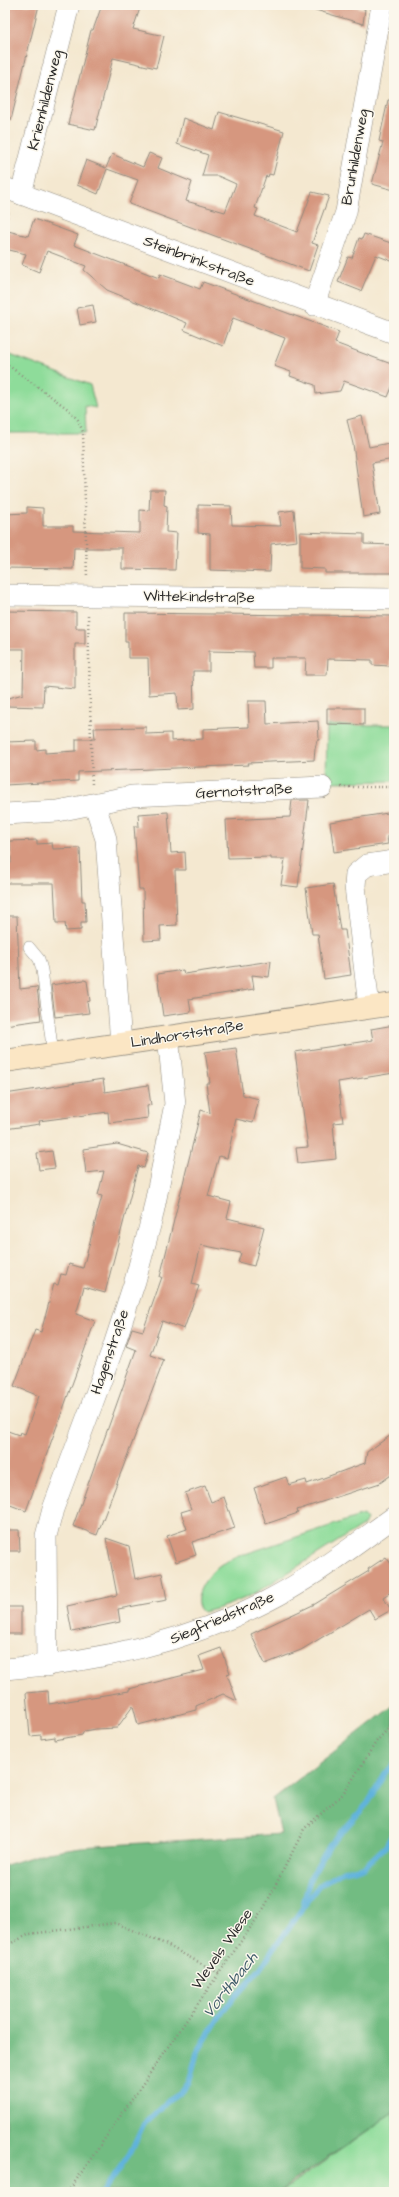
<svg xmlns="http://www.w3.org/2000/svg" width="399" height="2197" font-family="'Architects Daughter',sans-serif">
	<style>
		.green { fill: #8edc9a; stroke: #5c8462 }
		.forest { fill: #72bc82; stroke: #4e7456 }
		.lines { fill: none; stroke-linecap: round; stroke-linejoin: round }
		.stream { stroke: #61b3dc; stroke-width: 5.5 }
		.building { fill: #d6977f }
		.lane-casing { stroke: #908a7e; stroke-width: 12 }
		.street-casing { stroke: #908a7e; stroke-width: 22 }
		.secondary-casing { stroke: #908a7e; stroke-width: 24 }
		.path { stroke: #908a7e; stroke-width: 2.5; stroke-dasharray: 1 3; stroke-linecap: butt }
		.lane { stroke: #fff; stroke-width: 11 }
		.street { stroke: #fff; stroke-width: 21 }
		.secondary { stroke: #fbe6c4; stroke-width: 22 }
		.labels { text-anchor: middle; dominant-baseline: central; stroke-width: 3; stroke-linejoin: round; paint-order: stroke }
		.street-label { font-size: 15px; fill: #2b2b2b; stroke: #fbf7ec }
		.water-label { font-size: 16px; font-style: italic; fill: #3e5b69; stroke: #fbf7ec }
	</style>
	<rect width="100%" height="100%" fill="#fbf7ec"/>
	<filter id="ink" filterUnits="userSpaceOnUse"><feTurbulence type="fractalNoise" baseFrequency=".025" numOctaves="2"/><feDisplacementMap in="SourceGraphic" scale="8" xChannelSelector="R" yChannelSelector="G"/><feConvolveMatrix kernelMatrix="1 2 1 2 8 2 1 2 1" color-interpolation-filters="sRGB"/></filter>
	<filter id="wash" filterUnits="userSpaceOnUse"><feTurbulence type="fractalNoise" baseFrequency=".012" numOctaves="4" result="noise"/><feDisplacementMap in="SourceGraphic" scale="16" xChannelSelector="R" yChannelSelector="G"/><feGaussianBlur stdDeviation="0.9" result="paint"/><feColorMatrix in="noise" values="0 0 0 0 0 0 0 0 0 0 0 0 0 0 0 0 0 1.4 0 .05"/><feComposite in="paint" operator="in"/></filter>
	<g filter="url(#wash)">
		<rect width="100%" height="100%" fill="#f4e8d0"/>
		<g class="green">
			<path d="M 5,353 L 90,385 L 96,408 L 85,406 L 86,433 L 5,433 Z"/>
			<path d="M 327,725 L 394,725 L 394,781 L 326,782 Z"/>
			<path d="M 363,1515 L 367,1520 L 364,1525 L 257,1592 C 240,1601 222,1608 203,1612 C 188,1600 208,1574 220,1565 C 224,1562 231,1560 236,1557 Z"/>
			<path d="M 394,2112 L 394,2192 L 278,2192 L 291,2185 Z"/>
		</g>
		<path class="forest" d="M 394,1705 L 394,2112 L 278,2192 L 5,2192 L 5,1865 L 47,1852 L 81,1847 L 281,1834 L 273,1799 Z"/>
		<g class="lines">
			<g class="stream">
				<path d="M 303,1905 L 310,1879 L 330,1845 L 368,1803 L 386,1773 L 394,1764"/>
				<path d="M 103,2192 L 130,2153 L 143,2125 L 168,2101 L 181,2093 L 189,2082 L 197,2053 L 225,2008 L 259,1970 L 318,1886 L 343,1871 L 364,1867 L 386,1846 L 394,1831"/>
			</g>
		</g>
		<g id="blocks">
			<g class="building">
				<path d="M 5,5 L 39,5 L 11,120 L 5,119 Z"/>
				<path d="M 102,5 L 141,5 L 133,29 L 164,36 L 156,68 L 113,58 L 95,130 L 68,124 L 91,30 L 93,30 Z"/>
				<path d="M 313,5 L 347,5 L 365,9 L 363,24 L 312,9 Z"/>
				<path d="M 388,100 L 394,100 L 394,190 L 372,184 L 383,142 L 379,141 Z"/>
				<path d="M 219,112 L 284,131 L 273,175 L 269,174 L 268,177 L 266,176 L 255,208 L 258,209 L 255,216 L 297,232 L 312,192 L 329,196 L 312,243 L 318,245 L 309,271 L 129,204 L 138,180 L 107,169 L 98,194 L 77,185 L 86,160 L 106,168 L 112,154 L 143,167 L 149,153 L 162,158 L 158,168 L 192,182 L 186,201 L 225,212 L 236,184 L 218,176 L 202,176 L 208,155 L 177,144 L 183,118 L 214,130 Z"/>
				<path d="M 34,219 L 78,235 L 74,245 L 159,278 L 160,274 L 200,289 L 203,282 L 339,332 L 335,343 L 394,365 L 394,382 L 388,397 L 344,381 L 340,391 L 316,394 L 315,385 L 290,376 L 291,372 L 274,366 L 285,338 L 233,318 L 223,346 L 184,330 L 187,323 L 107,290 L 84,270 L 86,266 L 47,251 L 39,272 L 22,265 L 26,254 L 5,249 L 5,241 L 8,231 L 28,236 Z"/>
				<path d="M 364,234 L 394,244 L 394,262 L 376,255 L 361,291 L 338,282 L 348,257 L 352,258 L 359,238 L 362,239 Z"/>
				<path d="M 93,305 L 96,322 L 80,325 L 77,308 Z"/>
				<path d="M 362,416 L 369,447 L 394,442 L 394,459 L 372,463 L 380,514 L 363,517 L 353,444 L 347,420 Z"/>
				<path d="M 150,490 L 165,490 L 164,505 L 167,506 L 166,532 L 177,533 L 175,570 L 122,569 L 122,548 L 74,548 L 73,569 L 5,568 L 5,514 L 27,513 L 27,507 L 43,508 L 43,526 L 73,526 L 73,531 L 140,533 L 140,510 L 149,511 Z"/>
				<path d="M 198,505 L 231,506 L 232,525 L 281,526 L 279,512 L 294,510 L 297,541 L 271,544 L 270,572 L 210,570 L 210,534 L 198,533 Z"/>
				<path d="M 300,532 L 364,534 L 364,544 L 394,545 L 394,573 L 325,573 L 325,569 L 300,568 Z"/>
				<path d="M 5,611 L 76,612 L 76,628 L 85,628 L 85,644 L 75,644 L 75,689 L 44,686 L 43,707 L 5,706 L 5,699 L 23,694 L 24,649 L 5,649 Z"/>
				<path d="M 125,613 L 394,616 L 394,641 L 391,641 L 390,666 L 372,665 L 372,660 L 328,659 L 327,675 L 305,675 L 306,658 L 271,658 L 271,668 L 254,668 L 253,652 L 209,651 L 209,671 L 193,671 L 194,709 L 178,710 L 177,693 L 149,695 L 148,658 L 128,658 L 128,642 L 125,642 Z"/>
				<path d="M 248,701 L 266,701 L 267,724 L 318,721 L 319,740 L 317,740 L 315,749 L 314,760 L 248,763 L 249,765 L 78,772 L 78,781 L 5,785 L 5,742 L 36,741 L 36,750 L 45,749 L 45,753 L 76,751 L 76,739 L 95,739 L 94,728 L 146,727 L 146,734 L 171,733 L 171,741 L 203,739 L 203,729 L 249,727 Z"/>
				<path d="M 327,708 L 364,708 L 364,725 L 327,724 Z"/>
				<path d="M 292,800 L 309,800 L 298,887 L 281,885 L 285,859 L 271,859 L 271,857 L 228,858 L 226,820 L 290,817 Z"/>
				<path d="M 168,812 L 171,853 L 185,852 L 186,870 L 175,870 L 177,925 L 160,926 L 161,940 L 144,941 L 143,889 L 139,889 L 134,826 L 139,826 L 138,814 Z"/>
				<path d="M 394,812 L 394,836 L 387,836 L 388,844 L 334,852 L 330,822 Z"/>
				<path d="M 37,840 L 37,844 L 52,843 L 53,849 L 80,848 L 82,901 L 85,901 L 86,922 L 81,922 L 81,930 L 66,931 L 65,923 L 56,923 L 54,883 L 5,883 L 5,863 L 11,863 L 10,841 Z"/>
				<path d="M 333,884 L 340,930 L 345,930 L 351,975 L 324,979 L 318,934 L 312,934 L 306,888 Z"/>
				<path d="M 5,916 L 17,916 L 20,989 L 37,987 L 41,1020 L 5,1025 Z"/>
				<path d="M 271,961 L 269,977 L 252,975 L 254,989 L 189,999 L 191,1012 L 163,1016 L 157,974 L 183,970 L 184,974 Z"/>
				<path d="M 84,980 L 87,981 L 90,1001 L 87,1002 L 89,1013 L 55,1017 L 51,985 Z"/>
				<path d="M 394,1025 L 394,1073 L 338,1082 L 343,1122 L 333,1123 L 336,1159 L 298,1163 L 296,1148 L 308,1147 L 295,1052 L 373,1040 L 371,1029 Z"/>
				<path d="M 236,1048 L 243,1095 L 259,1099 L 253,1123 L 236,1119 L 227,1158 L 219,1156 L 208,1196 L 231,1202 L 227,1218 L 264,1227 L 254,1266 L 238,1262 L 241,1253 L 201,1245 L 192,1284 L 199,1286 L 184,1329 L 162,1321 L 150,1355 L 164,1360 L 97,1535 L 73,1526 L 136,1350 L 126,1346 L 132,1328 L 143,1331 L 162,1277 L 160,1277 L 201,1110 L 210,1113 L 206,1083 L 210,1083 L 205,1052 Z"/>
				<path d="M 103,1079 L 105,1092 L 148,1085 L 151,1105 L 147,1106 L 148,1118 L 109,1123 L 108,1112 L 39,1121 L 40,1124 L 5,1129 L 5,1094 Z"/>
				<path d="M 117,1144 L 148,1153 L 144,1168 L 138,1166 L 105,1293 L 84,1287 L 76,1314 L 95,1321 L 26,1511 L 5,1503 L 5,1430 L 19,1435 L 20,1432 L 25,1434 L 39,1396 L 14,1386 L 35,1330 L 41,1332 L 54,1284 L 58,1285 L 61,1274 L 66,1275 L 69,1264 L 83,1268 L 102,1196 L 98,1195 L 104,1171 L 86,1173 L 83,1149 Z"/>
				<path d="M 52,1151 L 55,1168 L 39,1170 L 37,1153 Z"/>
				<path d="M 394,1433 L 394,1473 L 380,1483 L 297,1510 L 298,1513 L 266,1524 L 254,1488 L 286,1477 L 289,1485 L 306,1480 L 307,1484 L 365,1463 L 367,1452 Z"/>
				<path d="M 205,1486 L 211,1502 L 224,1497 L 235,1528 L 192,1542 L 196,1555 L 176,1562 L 167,1536 L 187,1529 L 181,1512 L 191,1509 L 185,1493 Z"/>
				<path d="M 5,1530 L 19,1530 L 20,1551 L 5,1551 Z"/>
				<path d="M 106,1538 L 129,1546 L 135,1579 L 162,1573 L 167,1600 L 118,1609 L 120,1622 L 72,1632 L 67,1606 L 117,1595 Z"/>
				<path d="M 386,1557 L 394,1568 L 394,1590 L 383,1597 L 391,1610 L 375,1619 L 369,1609 L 301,1650 L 265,1664 L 251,1634 L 315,1604 L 369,1571 L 368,1569 Z"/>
				<rect x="5" y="1607" width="16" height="27"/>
				<path d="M 221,1648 L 230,1673 L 227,1674 L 237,1701 L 223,1694 L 196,1706 L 196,1710 L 138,1725 L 133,1706 L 117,1728 L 96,1729 L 84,1731 L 82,1735 L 55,1740 L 55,1737 L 41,1739 L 41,1735 L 30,1736 L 26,1693 L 48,1691 L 49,1704 L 129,1691 L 129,1689 L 204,1670 L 199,1656 Z"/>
			</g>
		</g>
	</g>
	<g filter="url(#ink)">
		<use href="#blocks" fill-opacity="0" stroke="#908a7e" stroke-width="1"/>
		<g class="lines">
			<defs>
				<path id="lane" d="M 29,947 L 39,959 L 42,970 L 53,1054"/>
				<g id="street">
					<path d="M 5,188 L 394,333"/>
					<path d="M 21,194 L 69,5"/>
					<path d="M 314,305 L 346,212 L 382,5"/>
					<path d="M 5,595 L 394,599"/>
					<path d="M 95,805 L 106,839 L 121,1044"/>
					<path d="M 5,814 L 58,811 L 132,796 L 322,787"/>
					<path d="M 369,1007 L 355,886 L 356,874 L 367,865 L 394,861"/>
					<path d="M 47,1666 L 46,1536 L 53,1509 L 113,1348 L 135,1281 L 152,1218 L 175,1104 L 168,1036"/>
					<path d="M 5,1669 C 95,1662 184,1643 265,1602 C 311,1579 352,1547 394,1517"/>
				</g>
				<path id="secondary" d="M 5,1061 L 394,1004"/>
			</defs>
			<use href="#lane" class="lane-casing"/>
			<use href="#street" class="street-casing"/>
			<use href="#secondary" class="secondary-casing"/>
			<g class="path">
				<path d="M 5,225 L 9,210"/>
				<path d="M 5,363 L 68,409 L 78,420 L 83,432 L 87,578"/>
				<path d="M 88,615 L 92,786"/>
				<path d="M 341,787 L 394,787"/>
				<path d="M 5,1946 L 30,1934 L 115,1923 L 163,1943 L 219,1973"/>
				<path d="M 68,2192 L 264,1908 L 304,1829 L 344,1793 L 376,1742 L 394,1722"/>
			</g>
			<use href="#lane" class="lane"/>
			<use href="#street" class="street"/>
			<use href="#secondary" class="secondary"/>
		</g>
	</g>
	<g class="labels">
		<g class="street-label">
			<text transform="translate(45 100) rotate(-76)">Kriemhildenweg</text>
			<text transform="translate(355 157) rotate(-80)">Brunhildenweg</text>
			<text transform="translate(199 261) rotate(21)">Steinbrinkstraße</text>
			<text transform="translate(199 597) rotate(1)">Wittekindstraße</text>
			<text transform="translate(244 791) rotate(-3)">Gernotstraße</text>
			<text transform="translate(187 1034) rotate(-9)">Lindhorststraße</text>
			<text transform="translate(110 1352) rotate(-71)">Hagenstraße</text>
			<text transform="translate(222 1618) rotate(-23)">Siegfriedstraße</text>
			<text transform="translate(222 1949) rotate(-55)">Wevels Wiese</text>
		</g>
		<g class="water-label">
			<text transform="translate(230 1985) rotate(-52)">Vorthbach</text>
		</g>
	</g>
	<rect width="399" height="2197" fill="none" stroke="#fbf7ec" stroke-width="20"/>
</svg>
